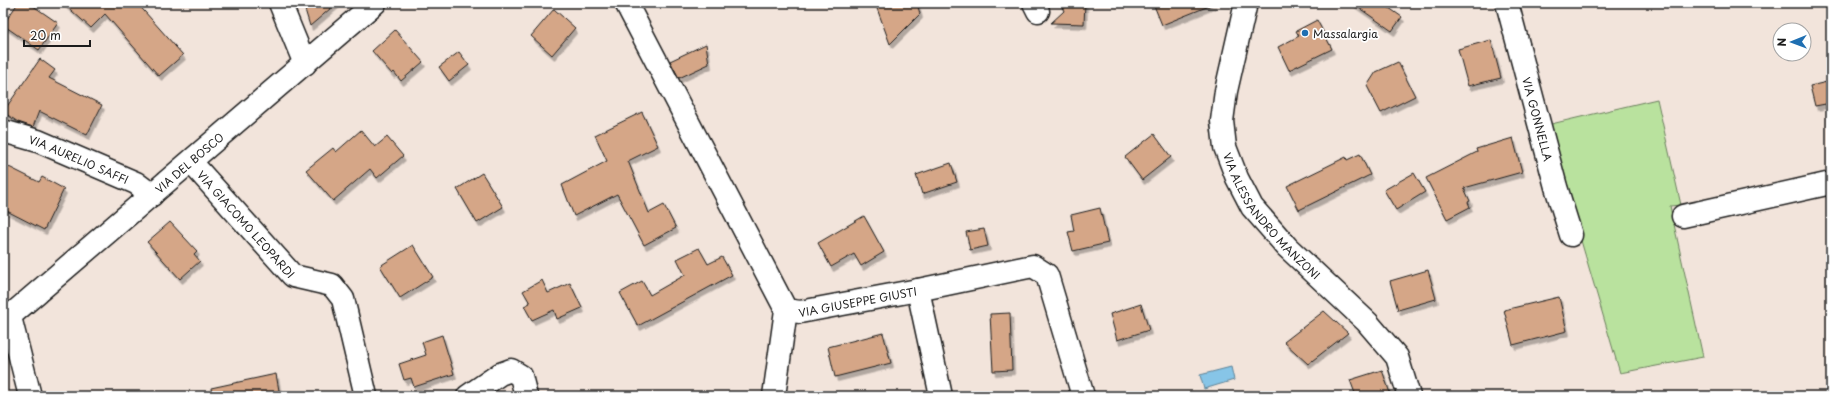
<svg xmlns="http://www.w3.org/2000/svg" width="1834" height="399" font-family="'Playpen Sans',sans-serif">
	<style>
		.green { fill: #b9e29e; stroke: #6a7f5d }
		.water { fill: #87c5e7; stroke: #5c8196 }
		.building { fill: #d5a687; stroke: #1c1c1c; filter: url(#shadow) }
		.lines { fill: none; stroke-linecap: round; stroke-linejoin: round }
		.minor-casing { stroke: #1c1c1c; stroke-width: 25 }
		.secondary-casing { stroke: #1c1c1c; stroke-width: 25 }
		.minor { stroke: #fff; stroke-width: 22 }
		.secondary { stroke: #fff; stroke-width: 22 }
		.poi-dot { fill: #1f6fb2; stroke: #fff; stroke-width: 1.5 }
		.labels { text-anchor: middle; dominant-baseline: central; stroke-width: 3.5; stroke-linejoin: round; paint-order: stroke }
		.poi-label { font-size: 11px; fill: #1c1c1c; stroke: #fff; text-anchor: start }
		.street-label { font-size: 11px; fill: #1c1c1c; stroke: #fff }
	</style>
	<defs>
		<filter id="shadow"><feDropShadow dx="2.5" dy="4.5" stdDeviation="0" flood-color="#0004"/></filter>
	</defs>
	<rect width="100%" height="100%" fill="#f2e4db"/>
	<filter id="ink" filterUnits="userSpaceOnUse"><feTurbulence type="fractalNoise" baseFrequency=".025" numOctaves="2"/><feDisplacementMap in="SourceGraphic" scale="8" xChannelSelector="R" yChannelSelector="G"/><feConvolveMatrix kernelMatrix="1 2 1 2 8 2 1 2 1" color-interpolation-filters="sRGB"/></filter>
	<g filter="url(#ink)">
		<path class="green" d="M 1657,99 L 1681,205 L 1670,206 L 1703,357 L 1620,373 L 1547,125 Z"/>
		<path class="water" d="M 1231,367 L 1234,380 L 1204,389 L 1200,375 Z"/>
		<g class="building">
			<path d="M 18,3 L 29,3 L 58,23 L 39,50 L 3,25 Z"/>
			<path d="M 63,3 L 137,3 L 183,55 L 159,76 L 105,14 L 91,28 Z"/>
			<path d="M 303,3 L 337,3 L 310,26 Z"/>
			<path d="M 875,3 L 917,3 L 920,14 L 890,44 Z"/>
			<path d="M 1060,3 L 1085,3 L 1084,24 L 1051,23 L 1064,11 Z"/>
			<path d="M 1153,3 L 1214,3 L 1214,4 L 1162,25 Z"/>
			<path d="M 1352,3 L 1382,3 L 1402,17 L 1392,31 Z"/>
			<path d="M 554,9 L 575,28 L 552,55 L 531,36 Z"/>
			<path d="M 1317,20 L 1332,49 L 1289,70 L 1278,47 L 1299,36 L 1296,31 Z"/>
			<path d="M 395,30 L 423,62 L 401,81 L 394,72 L 392,74 L 372,51 Z"/>
			<path d="M 1491,40 L 1501,78 L 1468,86 L 1458,49 Z"/>
			<path d="M 706,44 L 709,64 L 679,78 L 670,61 Z"/>
			<path d="M 459,52 L 469,65 L 449,81 L 439,67 Z"/>
			<path d="M 40,59 L 55,70 L 49,78 L 102,105 L 87,135 L 39,111 L 33,127 L 18,122 L 3,112 Z"/>
			<path d="M 1398,62 L 1415,96 L 1381,113 L 1367,86 L 1376,72 Z"/>
			<path d="M 1831,81 L 1831,103 L 1815,106 L 1810,86 Z"/>
			<path d="M 642,112 L 658,146 L 628,161 L 649,213 L 664,205 L 676,228 L 644,245 L 617,194 L 574,216 L 562,185 L 607,161 L 595,135 Z"/>
			<path d="M 361,130 L 375,147 L 387,137 L 403,156 L 377,178 L 370,169 L 333,201 L 306,170 L 333,148 L 336,152 Z"/>
			<path d="M 1154,134 L 1171,157 L 1142,180 L 1125,157 Z"/>
			<path d="M 1513,138 L 1522,172 L 1464,188 L 1470,201 L 1468,202 L 1470,207 L 1447,219 L 1426,178 L 1477,152 L 1476,149 Z"/>
			<path d="M 1360,154 L 1370,175 L 1299,210 L 1287,186 L 1346,157 L 1347,160 Z"/>
			<path d="M 951,163 L 957,182 L 922,194 L 916,175 Z"/>
			<path d="M 3,164 L 39,182 L 42,177 L 64,189 L 44,230 L 3,209 Z"/>
			<path d="M 482,173 L 503,207 L 477,223 L 457,189 Z"/>
			<path d="M 1414,173 L 1425,192 L 1396,210 L 1384,190 Z"/>
			<path d="M 1100,208 L 1108,243 L 1073,251 L 1068,232 L 1074,231 L 1071,215 Z"/>
			<path d="M 864,216 L 884,252 L 861,266 L 854,254 L 831,267 L 818,243 Z"/>
			<path d="M 170,222 L 197,251 L 194,254 L 200,261 L 180,279 L 147,242 Z"/>
			<path d="M 984,229 L 988,246 L 970,250 L 966,232 Z"/>
			<path d="M 413,245 L 433,277 L 400,298 L 380,266 Z"/>
			<path d="M 699,248 L 708,264 L 722,257 L 732,275 L 638,326 L 620,293 L 642,281 L 650,295 L 685,275 L 677,259 Z"/>
			<path d="M 1428,270 L 1436,299 L 1398,310 L 1390,281 Z"/>
			<path d="M 542,280 L 548,293 L 570,283 L 582,308 L 557,319 L 554,310 L 532,320 L 524,306 L 530,303 L 523,291 Z"/>
			<path d="M 1559,297 L 1567,331 L 1513,345 L 1504,310 Z"/>
			<path d="M 1141,304 L 1149,330 L 1117,340 L 1110,314 Z"/>
			<path d="M 1324,311 L 1348,333 L 1308,364 L 1284,342 Z"/>
			<path d="M 1010,313 L 1012,370 L 993,371 L 990,314 Z"/>
			<path d="M 883,333 L 891,363 L 835,377 L 828,347 Z"/>
			<path d="M 442,335 L 454,374 L 414,387 L 411,378 L 404,380 L 399,364 L 426,355 L 422,342 Z"/>
			<path d="M 1382,370 L 1391,396 L 1356,396 L 1350,380 Z"/>
			<path d="M 276,374 L 280,396 L 212,396 L 211,388 Z"/>
		</g>
		<g class="lines">
			<defs>
				<g id="minor">
					<path d="M 280,3 L 305,64"/>
					<path id="s1" d="M 626,3 L 786,310 L 800,312 L 918,290 L 1033,266 L 1047,275 L 1083,396"/>
					<path d="M 1034,3 L 1038,11"/>
					<path id="s2" d="M 1246,3 L 1226,91 L 1222,121 L 1225,147 L 1237,178 L 1252,207 L 1287,247 L 1367,322 L 1397,357 L 1409,396"/>
					<path id="s3" d="M 1507,3 L 1556,187 L 1571,235"/>
					<path id="s4" d="M 3,131 L 38,141 L 136,183 L 152,195"/>
					<path id="s5" d="M 191,162 L 293,276 L 332,285 L 343,299 L 366,396"/>
					<path d="M 1683,216 L 1831,183"/>
					<path d="M 918,290 L 941,396"/>
					<path d="M 10,317 L 30,396"/>
					<path d="M 468,396 L 500,374 L 511,370 L 521,376 L 526,396"/>
					<path d="M 774,396 L 786,310"/>
				</g>
				<g id="secondary">
					<path id="s6" d="M 3,322 L 375,3"/>
				</g>
			</defs>
			<use href="#minor" class="minor-casing"/>
			<use href="#secondary" class="secondary-casing"/>
			<use href="#minor" class="minor"/>
			<use href="#secondary" class="secondary"/>
		</g>
	</g>
	<circle class="poi-dot" cx="1305" cy="33" r="4"/>
	<g class="labels">
		<g class="poi-label">
			<text x="1313" y="33">Massalargia</text>
		</g>
		<g class="street-label">
			<text stroke="none"><textPath href="#s3" startOffset="120">VIA GONNELLA</textPath></text>
			<text stroke="none"><textPath href="#s4" startOffset="81">VIA AURELIO SAFFI</textPath></text>
			<text stroke="none"><textPath href="#s6" startOffset="245">VIA DEL BOSCO</textPath></text>
			<text stroke="none"><textPath href="#s2" startOffset="231">VIA ALESSANDRO MANZONI</textPath></text>
			<text stroke="none"><textPath href="#s5" startOffset="83">VIA GIACOMO LEOPARDI</textPath></text>
			<text stroke="none"><textPath href="#s1" startOffset="419">VIA GIUSEPPE GIUSTI</textPath></text>
		</g>
	</g>
	<rect width="1834" height="399" fill="none" stroke="#fff" stroke-width="16"/>
	<rect x="8" y="8" width="1818" height="383" fill="none" stroke="#1c1c1c" stroke-width="1.5" filter="url(#ink)"/>
	<g transform="translate(1792 42) rotate(269)"><circle r="19" fill="#ffffff" stroke="#a4a4a4"/>
	<path d="M0-3L7 15L0 10L-7 15Z" fill="#1f6fb2"/>
	<text y="-6" font-size="11" font-weight="bold" text-anchor="middle" fill="#1c1c1c">N</text>
	</g>
	<path d="M24 40v6h66v-6" fill="none" stroke="#1c1c1c" stroke-width="2"/>
	<text x="30" y="40" font-size="12" fill="#1c1c1c" stroke="#ffffff" stroke-width="3" paint-order="stroke">20 m</text>
</svg>
